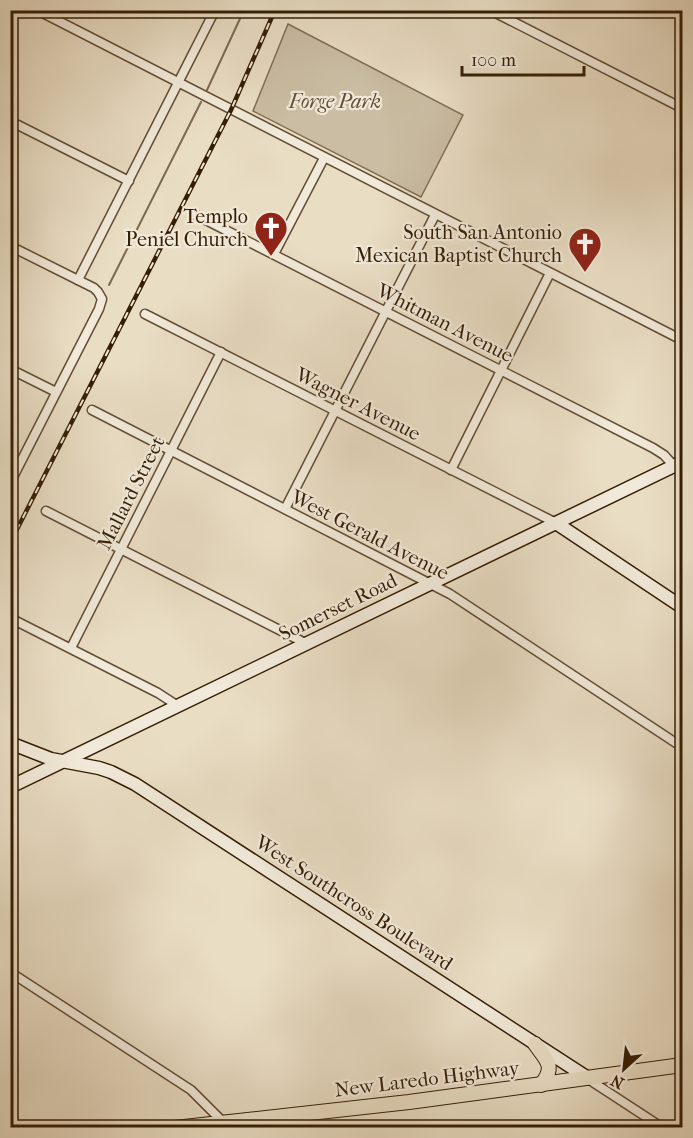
<svg xmlns="http://www.w3.org/2000/svg" width="693" height="1138" font-family="'IM FELL French Canon',serif">
	<style>
		.green { fill: #cabda3; stroke: #806e54; stroke-width: 1.5 }
		.lines { fill: none; stroke-linecap: round; stroke-linejoin: round }
		.stream { stroke: #7c6a50; stroke-width: 2 }
		.street-casing { stroke: #624e34; stroke-width: 11 }
		.secondary-casing { stroke: #351e04; stroke-width: 15 }
		.primary-casing { stroke: #351e04; stroke-width: 16 }
		.street { stroke: #f1e9d9; stroke-width: 8 }
		.secondary { stroke: #f1e9d9; stroke-width: 12 }
		.primary { stroke: #e9ddc4; stroke-width: 14 }
		.rail-casing { stroke: #351e04; stroke-width: 4.5 }
		.rail { stroke: #f1e9d9; stroke-width: 2; stroke-dasharray: 7; stroke-linecap: butt }
		.labels { text-anchor: middle; dominant-baseline: central; stroke-width: 4.5; stroke-linejoin: round; paint-order: stroke }
		.park-label { font-size: 20px; font-style: italic; fill: #624e34; stroke: #f1e9d9 }
		.poi-label { font-size: 20px; fill: #351e04; stroke: #f1e9d9; text-anchor: end }
		.street-label { font-size: 20px; fill: #351e04; stroke: #f1e9d9 }
	</style>
	<rect width="100%" height="100%" fill="#e9ddc4"/>
	<filter id="stains"><feTurbulence type="fractalNoise" baseFrequency=".00333" numOctaves="4"/><feColorMatrix values="0 0 0 0 .2 0 0 0 0 .09 0 0 0 0 .02 0 0 0 .5 -.17"/></filter>
	<radialGradient id="worn" r=".72"><stop offset=".6" stop-color="#630" stop-opacity="0"/><stop offset="1" stop-color="#630" stop-opacity=".3"/></radialGradient>
	<path class="green" d="M 288,24 L 463,115 L 421,197 L 253,111 Z"/>
	<g class="lines">
		<g class="stream">
			<path d="M 207,90 L 244,10"/>
			<path d="M 109,285 L 201,102"/>
		</g>
		<defs>
			<g id="street">
				<path d="M 37,10 L 682,340"/>
				<path d="M 490,10 L 682,108"/>
				<path d="M 10,121 L 129,181"/>
				<path d="M 196,215 L 653,448 L 664,455 L 674,466"/>
				<path d="M 10,246 L 94,288 L 98,292 L 102,299 L 99,309 L 10,483"/>
				<path d="M 274,254 L 324,158"/>
				<path d="M 78,280 L 215,10"/>
				<path d="M 145,314 L 556,523"/>
				<path d="M 10,369 L 56,392"/>
				<path d="M 92,410 L 450,594 L 682,747"/>
				<path d="M 451,470 L 550,273"/>
				<path d="M 285,509 L 435,215"/>
				<path d="M 46,511 L 307,644"/>
				<path d="M 10,618 L 158,693 L 178,706"/>
				<path d="M 71,648 L 221,352"/>
				<path d="M 10,972 L 191,1090 L 223,1122"/>
				<path d="M 588,1079 L 663,1128"/>
			</g>
			<g id="secondary">
				<path d="M 556,523 L 682,607"/>
				<path d="M 10,743 L 51,759 L 99,768 L 111,772 L 135,784 L 588,1078"/>
				<path d="M 10,787 L 682,462"/>
			</g>
			<g id="primary">
				<path d="M 535,1044 C 547,1061 556,1066 541,1085"/>
				<path d="M 175,1128 L 409,1102 L 682,1065"/>
			</g>
		</defs>
		<use href="#street" class="street-casing"/>
		<use href="#secondary" class="secondary-casing"/>
		<use href="#primary" class="primary-casing"/>
		<use href="#street" class="street"/>
		<use href="#secondary" class="secondary"/>
		<use href="#primary" class="primary"/>
		<defs>
			<path id="rail" d="M 10,543 L 231,110 L 275,10"/>
		</defs>
		<use href="#rail" class="rail-casing"/>
		<use href="#rail" class="rail"/>
	</g>
	<defs>
		<symbol id="church-pin" viewBox="-11 -11 22 30"><path d="M0 17L-7.5 6A9.5 9.5 0 1 1 7.5 6Z" fill="#8f2418" stroke="#f1e9d9"/><path d="M-1.2-6h2.4v3.5h3.3v2.4h-3.3V6h-2.4V-.1h-3.3v-2.4h3.3Z" fill="#fff"/></symbol>
	</defs>
	<g fill-rule="evenodd">
		<use href="#church-pin" x="252" y="209" width="38" height="52"/>
		<use href="#church-pin" x="566" y="225" width="38" height="52"/>
	</g>
	<g class="labels">
		<g class="park-label">
			<text x="335" y="101">Forge Park</text>
		</g>
		<g class="poi-label">
			<text x="248" y="216">Templo<tspan x="248" dy="23">Peniel Church</tspan></text>
			<text x="562" y="232">South San Antonio<tspan x="562" dy="23">Mexican Baptist Church</tspan></text>
		</g>
		<g class="street-label">
			<text transform="translate(445 323) rotate(27)">Whitman Avenue</text>
			<text transform="translate(358 404) rotate(27)">Wagner Avenue</text>
			<text transform="translate(131 493) rotate(-63)">Mallard Street</text>
			<text transform="translate(370 535) rotate(27)">West Gerald Avenue</text>
			<text transform="translate(338 607) rotate(-26)">Somerset Road</text>
			<text transform="translate(354 903) rotate(33)">West Southcross Boulevard</text>
			<text transform="translate(427 1079) rotate(-7)">New Laredo Highway</text>
		</g>
	</g>
	<rect width="693" height="1138" fill="none" stroke="#e9ddc4" stroke-width="36"/>
	<rect x="12" y="12" width="669" height="1114" fill="none" stroke="#351e04" stroke-width="3"/>
	<rect x="18" y="18" width="657" height="1102" fill="none" stroke="#351e04" stroke-width="1.5"/>
	<g transform="translate(624 1069) rotate(207)" stroke="#f1e9d9" stroke-width="4.5" paint-order="stroke">
	<path d="M0-4.5L10 22L0 15L-10 22Z" fill="#351e04"/>
	<text y="-9" font-size="16" font-weight="bold" text-anchor="middle" fill="#351e04">N</text>
	</g>
	<path d="M462 66v9h122v-9" fill="none" stroke="#351e04" stroke-width="3"/>
	<text x="471" y="66" font-size="18" fill="#351e04" stroke="#f1e9d9" stroke-width="4.5" paint-order="stroke">100 m</text>
	<rect width="100%" height="100%" filter="url(#stains)"/>
	<rect width="100%" height="100%" fill="url(#worn)"/>
</svg>
